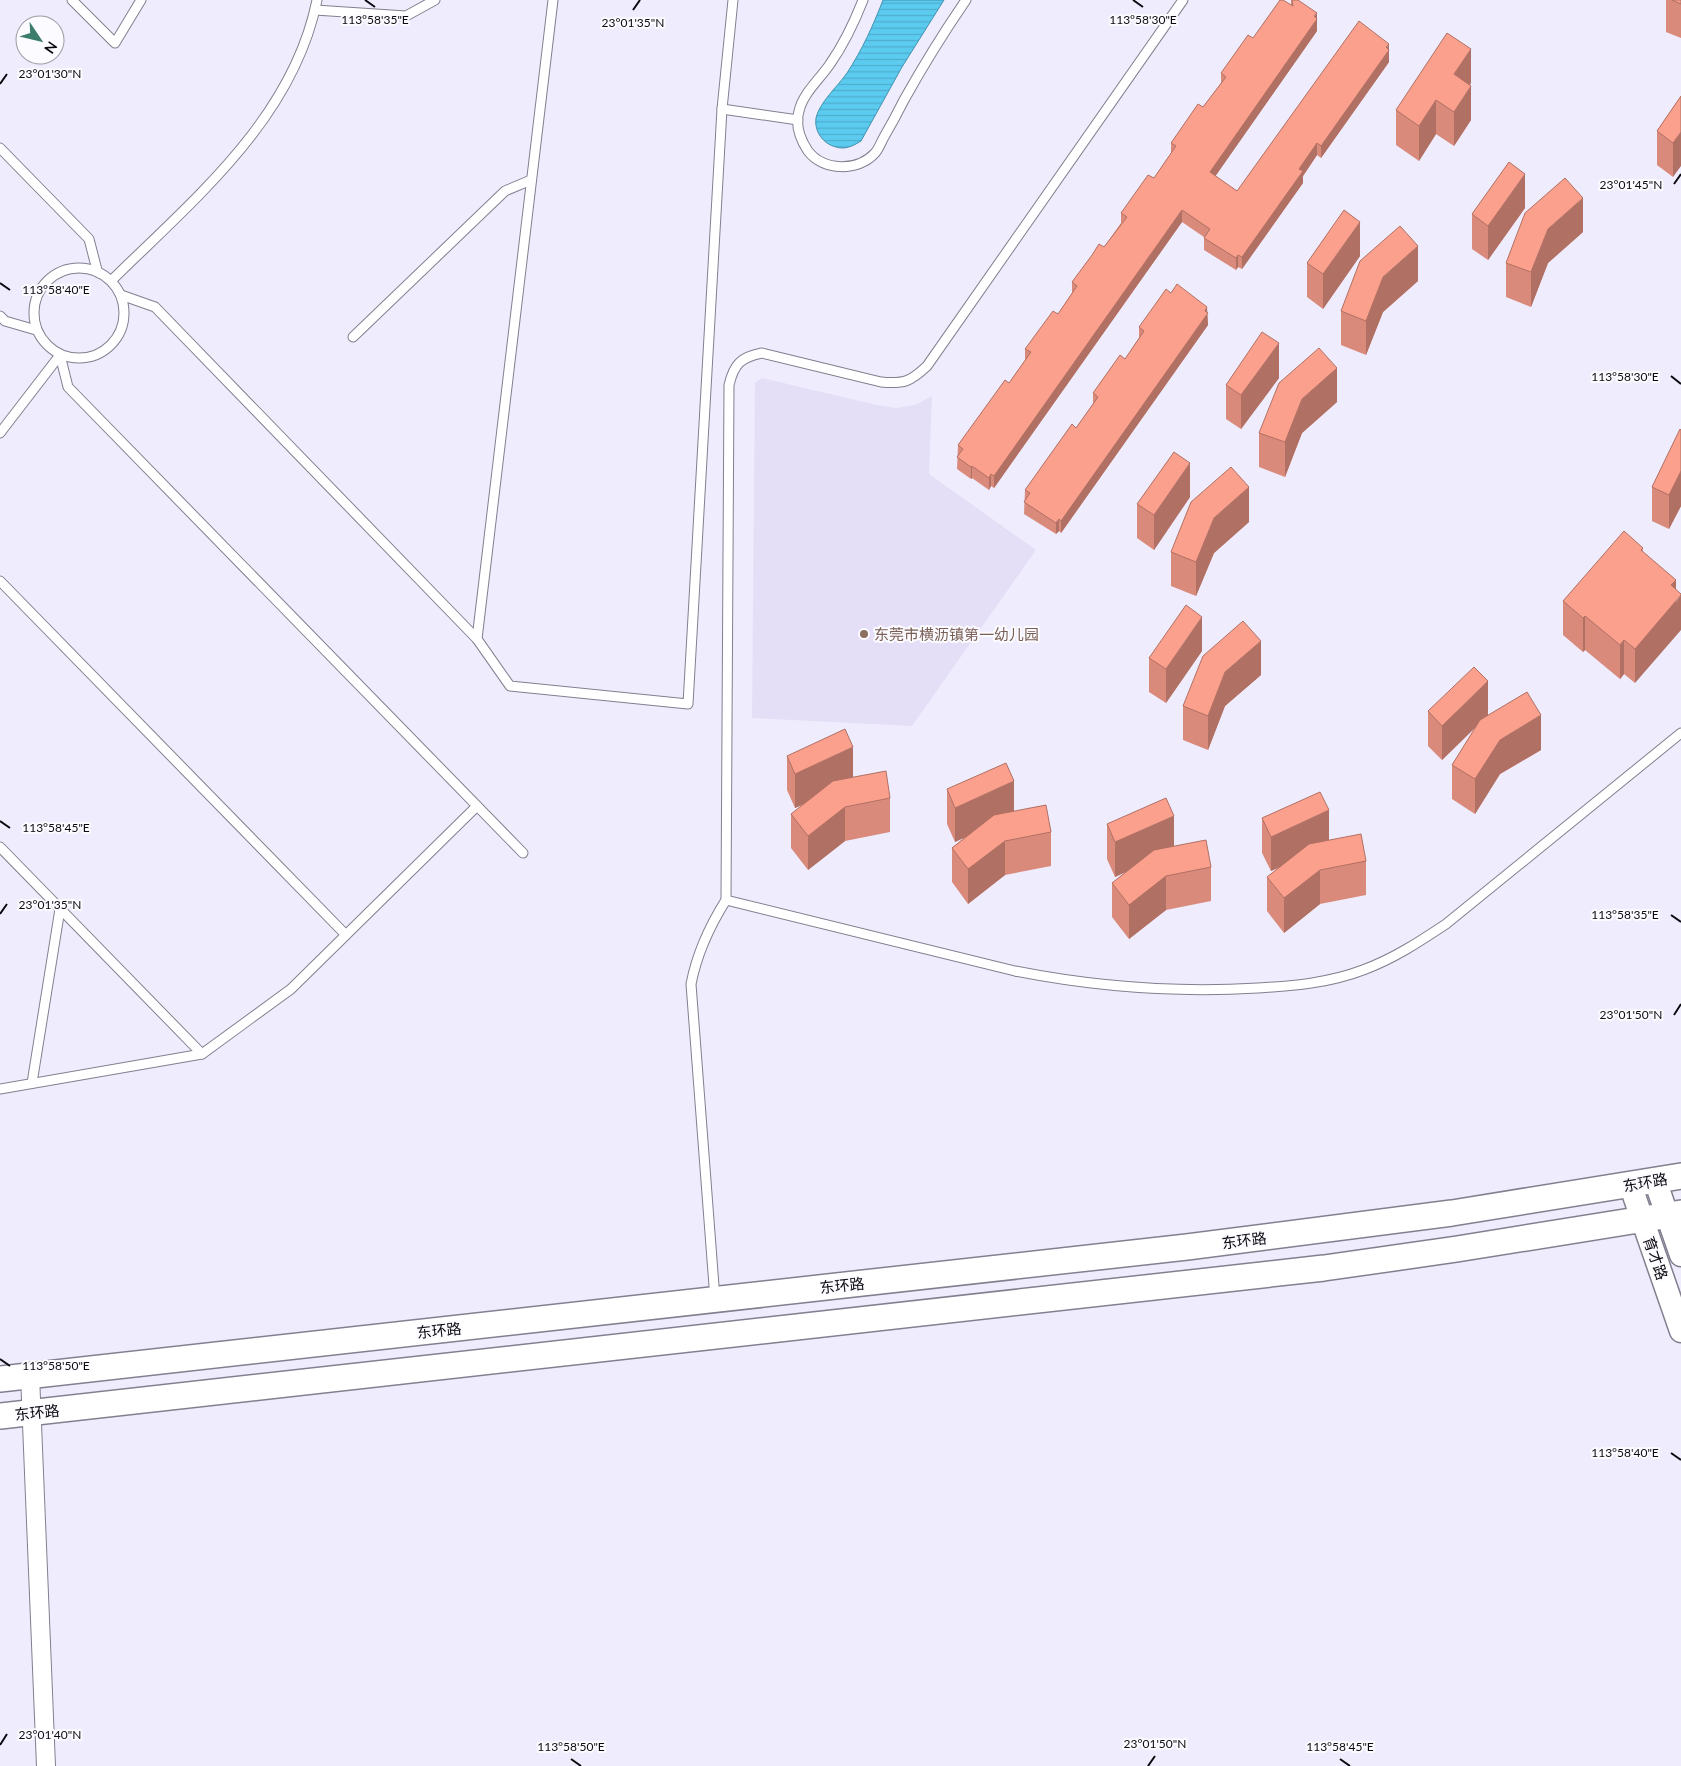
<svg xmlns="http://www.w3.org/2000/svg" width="1681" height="1766" font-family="Lato,'Noto Sans SC',sans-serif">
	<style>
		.built { fill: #e4dff6 }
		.water { fill: url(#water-rules); stroke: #4391ad }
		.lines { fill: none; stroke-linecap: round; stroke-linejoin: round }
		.service-casing { stroke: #837f8f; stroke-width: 11 }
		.minor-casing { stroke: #837f8f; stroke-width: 20 }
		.tertiary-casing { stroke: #837f8f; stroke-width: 25 }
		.secondary-casing { stroke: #837f8f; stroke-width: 28 }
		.service { stroke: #fff; stroke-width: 9 }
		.minor { stroke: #fff; stroke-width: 18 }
		.tertiary { stroke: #fff; stroke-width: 22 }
		.secondary { stroke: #fff; stroke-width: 25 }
		.wall { fill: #d98a7a }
		.shaded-wall { fill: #b07063 }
		.building { fill: #fca08e; stroke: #b07063 }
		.ticks { fill: none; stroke: #0c0a10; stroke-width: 2 }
		.education-dot { fill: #8d6e63; stroke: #fcfbff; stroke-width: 2 }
		.labels { text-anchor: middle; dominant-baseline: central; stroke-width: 4; stroke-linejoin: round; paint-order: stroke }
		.education-label { font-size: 15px; fill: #785e54; stroke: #fcfbff; text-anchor: start }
		.street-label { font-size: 15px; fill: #0c0a10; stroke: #fcfbff }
		.ticks-label { font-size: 12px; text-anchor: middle; fill: #0c0a10; stroke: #fcfbff; stroke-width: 4; stroke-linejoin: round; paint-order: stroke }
	</style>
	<defs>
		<pattern id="water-rules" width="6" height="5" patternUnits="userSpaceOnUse" patternTransform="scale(1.25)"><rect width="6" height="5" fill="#5bcbf0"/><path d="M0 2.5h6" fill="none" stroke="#4eadcd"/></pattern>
	</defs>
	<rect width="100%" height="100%" fill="#efecfd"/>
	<path class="built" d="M 762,378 L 877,405 L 896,408 L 915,405 L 932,396 L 929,474 L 1036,550 L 912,726 L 752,718 L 755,383 Z"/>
	<path class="water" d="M 883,0 L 944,0 L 902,67 L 861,141 C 853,146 845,150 836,147 C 823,144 814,131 816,118 C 819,103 838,86 847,73 C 862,50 873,26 883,0 Z"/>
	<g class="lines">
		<defs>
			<g id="service">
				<path d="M 72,0 L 115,43 L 141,0"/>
				<path d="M 863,0 C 854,23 844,44 830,64 C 820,79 803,93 799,111 C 795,125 800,139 808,151 C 823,171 858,172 875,153 C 879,149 881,142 884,137 C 891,125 898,112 904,100 C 923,66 944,32 966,0"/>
				<path d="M 315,10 L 406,16 L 435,0"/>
				<path d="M 722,109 L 798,120"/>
				<path d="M 0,148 L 89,239 L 97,270"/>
				<circle cx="79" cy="313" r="45"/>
				<path d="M 112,280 C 194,199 293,119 317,0"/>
				<path d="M 121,295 L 155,307 L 477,639 L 510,686 L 688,704 L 722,109 L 733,0"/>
				<path d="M 0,316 L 5,321 L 36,330"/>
				<path d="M 353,337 L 505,191 L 531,180"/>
				<path d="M 60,355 L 68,387 L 523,853"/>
				<path d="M 0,433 L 60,355"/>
				<path d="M 0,581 L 346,935"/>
				<path d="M 477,639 L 553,0"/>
				<path d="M 0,847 L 202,1054"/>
				<path d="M 726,900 L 1015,971 C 1096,987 1176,993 1258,988 C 1293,986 1329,983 1363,970 C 1393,959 1419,942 1446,924 L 1681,733"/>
				<path d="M 32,1083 L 60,909"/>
				<path d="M 0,1089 L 202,1054 L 291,989 L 477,806"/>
				<path d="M 715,1299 L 691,984 C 697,953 709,927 726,900 L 729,385 C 734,364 741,357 762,353 L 881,382 C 904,384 910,382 927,366 L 1183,0"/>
			</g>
			<path id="minor" d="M 30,1375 L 46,1766"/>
			<g id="tertiary">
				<path d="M 1655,1180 L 1681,1255"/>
				<path d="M 1630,1184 L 1681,1331"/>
			</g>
			<g id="secondary">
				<path d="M 0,1379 L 1187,1247 L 1452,1213 L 1681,1176"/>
				<path d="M 0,1416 L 1324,1268 L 1457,1249 L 1681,1213"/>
			</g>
		</defs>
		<use href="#service" class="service-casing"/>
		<use href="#minor" class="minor-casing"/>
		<use href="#tertiary" class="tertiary-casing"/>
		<use href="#secondary" class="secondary-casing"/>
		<use href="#service" class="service"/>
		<use href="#minor" class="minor"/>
		<use href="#tertiary" class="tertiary"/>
		<use href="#secondary" class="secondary"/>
	</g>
	<g class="wall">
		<path d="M 1291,0 L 1298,0 L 1317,18 L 1317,31 L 1215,176 L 1237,191 L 1389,49 L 1389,62 L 1321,158 L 1317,155 L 1303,176 L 1303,183 L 1242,269 L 1238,267 L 1236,270 L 1204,250 L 1204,237 L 1182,222 L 994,488 L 991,486 L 989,490 L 972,478 L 971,479 L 957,469 L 958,445 L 1009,383 L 1025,360 L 1025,349 L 1058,314 L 1072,293 L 1072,282 L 1104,247 L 1121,223 L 1121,213 L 1154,178 L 1171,153 L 1171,143 L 1203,107 L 1221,83 L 1221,73 L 1253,38 L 1291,5 Z"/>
		<path d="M 1666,0 L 1681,0 L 1681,38 L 1666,32 Z"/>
		<path d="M 1471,83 L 1470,85 L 1471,120 L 1454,146 L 1436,134 L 1419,161 L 1396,145 L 1396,110 Z"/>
		<path d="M 1681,96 L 1673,177 L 1657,165 L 1657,131 Z"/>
		<path d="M 1525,208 L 1488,260 L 1472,249 L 1472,214 Z"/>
		<path d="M 1583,232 L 1548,263 L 1531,307 L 1506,297 L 1506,263 Z"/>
		<path d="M 1360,256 L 1323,309 L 1307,297 L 1307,263 Z"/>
		<path d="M 1418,281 L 1383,312 L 1366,355 L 1341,345 L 1341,311 Z"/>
		<path d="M 1171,293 L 1207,313 L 1208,325 L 1061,533 L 1059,531 L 1056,534 L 1024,514 L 1025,490 L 1076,428 L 1093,404 L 1093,393 L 1125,359 L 1139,338 L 1139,327 Z"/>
		<path d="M 1279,378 L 1241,429 L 1226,419 L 1226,385 Z"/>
		<path d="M 1337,402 L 1302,433 L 1285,477 L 1259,467 L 1259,433 Z"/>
		<path d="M 1681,430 L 1681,506 L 1669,529 L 1652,521 L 1652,487 Z"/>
		<path d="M 1190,497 L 1154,550 L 1137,538 L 1137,504 Z"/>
		<path d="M 1249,522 L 1214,553 L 1196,596 L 1171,586 L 1171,552 Z"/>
		<path d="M 1643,548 L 1635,683 L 1624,674 L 1620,679 L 1585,650 L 1583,652 L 1563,635 L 1563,601 Z"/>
		<path d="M 1202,651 L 1166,703 L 1149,692 L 1149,658 Z"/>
		<path d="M 1261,675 L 1225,706 L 1208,750 L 1183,740 L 1183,706 Z"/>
		<path d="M 1428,711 L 1488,715 L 1541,750 L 1500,774 L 1475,814 L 1452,799 L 1452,765 L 1476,727 L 1442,760 L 1428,746 Z"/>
		<path d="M 787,756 L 853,778 L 890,798 L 890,832 L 845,841 L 808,870 L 791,848 L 791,814 L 805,804 L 795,808 L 787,790 Z"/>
		<path d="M 947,789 L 1014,811 L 1051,832 L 1051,866 L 1005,875 L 968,904 L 952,882 L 952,848 L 965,837 L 955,842 L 947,824 Z"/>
		<path d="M 1262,818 L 1329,840 L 1366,861 L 1366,895 L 1320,904 L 1284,933 L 1267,911 L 1267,877 L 1280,867 L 1271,871 L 1262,853 Z"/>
		<path d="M 1107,824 L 1174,846 L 1211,867 L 1211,901 L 1166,910 L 1129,939 L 1112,917 L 1112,883 L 1127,871 L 1115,877 L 1107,859 Z"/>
	</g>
	<g class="shaded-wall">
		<path d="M 1317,13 L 1317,31 L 1210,184 L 1210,172 Z"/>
		<path d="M 1389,44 L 1389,62 L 1321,158 L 1321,146 Z"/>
		<path d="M 1471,49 L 1471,83 L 1454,109 L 1454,74 Z"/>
		<path d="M 1471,86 L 1471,120 L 1454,146 L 1454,112 Z"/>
		<path d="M 1436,100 L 1436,134 L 1419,161 L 1419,126 Z"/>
		<path d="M 1681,132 L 1681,166 L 1673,177 L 1673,143 Z"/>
		<path d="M 1317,143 L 1317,155 L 1303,176 L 1303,183 L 1242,269 L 1242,257 L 1299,169 Z"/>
		<path d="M 1525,174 L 1525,208 L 1488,260 L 1488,226 Z"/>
		<path d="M 1583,198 L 1583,232 L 1548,263 L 1531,307 L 1531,272 L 1548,229 Z"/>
		<path d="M 1182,210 L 1182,222 L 994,488 L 994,476 Z"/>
		<path d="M 1360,222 L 1360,256 L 1323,309 L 1323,274 Z"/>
		<path d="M 1418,246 L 1418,281 L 1383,312 L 1366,355 L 1366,321 L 1383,277 Z"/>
		<path d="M 1238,255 L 1238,267 L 1236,270 L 1236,258 Z"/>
		<path d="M 1207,307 L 1208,325 L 1061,533 L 1061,521 Z"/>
		<path d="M 1279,343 L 1279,378 L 1241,429 L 1241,395 Z"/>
		<path d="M 1337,368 L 1337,402 L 1302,433 L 1285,477 L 1285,442 L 1302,399 Z"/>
		<path d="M 1190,463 L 1190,497 L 1154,550 L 1154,515 Z"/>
		<path d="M 972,466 L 972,478 L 971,479 L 971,467 Z"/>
		<path d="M 1681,471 L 1681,506 L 1669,529 L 1669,495 Z"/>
		<path d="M 991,474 L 991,486 L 989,490 L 989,478 Z"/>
		<path d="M 1249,487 L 1249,522 L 1214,553 L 1196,596 L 1196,562 L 1214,518 Z"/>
		<path d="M 1059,519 L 1059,531 L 1056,534 L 1056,523 Z"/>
		<path d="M 1676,580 L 1676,602 L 1681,595 L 1681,630 L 1635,683 L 1635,649 L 1671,585 Z"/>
		<path d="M 1585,616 L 1585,650 L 1583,652 L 1583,618 Z"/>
		<path d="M 1202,617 L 1202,651 L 1166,703 L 1166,669 Z"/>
		<path d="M 1624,640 L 1624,674 L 1620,679 L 1620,645 Z"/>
		<path d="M 1261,641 L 1261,675 L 1225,706 L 1208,750 L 1208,716 L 1225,672 Z"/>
		<path d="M 1488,681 L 1488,715 L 1442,760 L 1442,726 Z"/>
		<path d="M 1541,715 L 1541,750 L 1500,774 L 1475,814 L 1475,779 L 1500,740 Z"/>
		<path d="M 853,747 L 853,782 L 795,808 L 795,774 Z"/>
		<path d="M 1014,781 L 1014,815 L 955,842 L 955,808 Z"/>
		<path d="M 845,807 L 845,841 L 808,870 L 808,836 Z"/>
		<path d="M 1329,810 L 1329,845 L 1271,871 L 1271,837 Z"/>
		<path d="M 1174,816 L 1174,850 L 1115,877 L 1115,842 Z"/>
		<path d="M 1005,841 L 1005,875 L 968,904 L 968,869 Z"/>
		<path d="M 1320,870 L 1320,904 L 1284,933 L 1284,898 Z"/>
		<path d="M 1166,876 L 1166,910 L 1129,939 L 1129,905 Z"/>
	</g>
	<g class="building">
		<path d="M 1280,0 L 1283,0 L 1293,6 L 1292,0 L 1298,0 L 1317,13 L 1314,16 L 1317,19 L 1210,172 L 1237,191 L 1359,21 L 1389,44 L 1386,47 L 1389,50 L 1321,146 L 1317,143 L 1299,169 L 1303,171 L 1242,257 L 1238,255 L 1236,258 L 1204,238 L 1210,229 L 1182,210 L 994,476 L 991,474 L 989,478 L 972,466 L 971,467 L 957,457 L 963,449 L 958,445 L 1005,380 L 1009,383 L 1031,352 L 1025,349 L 1053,311 L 1058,314 L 1077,286 L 1072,282 L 1092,255 L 1099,244 L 1104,247 L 1127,217 L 1121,213 L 1148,175 L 1154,178 L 1176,146 L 1171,143 L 1198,104 L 1203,107 L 1226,77 L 1221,73 L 1248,35 L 1253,38 Z"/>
		<path d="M 1672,0 L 1681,0 L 1681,4 Z"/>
		<path d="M 1447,33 L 1471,49 L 1454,74 L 1471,86 L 1454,112 L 1436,100 L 1419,126 L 1396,110 Z"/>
		<path d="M 1681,96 L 1681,132 L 1673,143 L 1657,131 Z"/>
		<path d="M 1509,162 L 1525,174 L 1488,226 L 1472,214 Z"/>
		<path d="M 1565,178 L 1583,198 L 1548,229 L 1531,272 L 1506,263 L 1525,213 Z"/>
		<path d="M 1344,210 L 1360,222 L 1323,274 L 1307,263 Z"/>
		<path d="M 1400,226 L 1418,246 L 1383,277 L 1366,321 L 1341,311 L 1360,261 Z"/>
		<path d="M 1177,284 L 1207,307 L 1205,311 L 1208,313 L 1061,521 L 1059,519 L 1056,523 L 1024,502 L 1030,493 L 1025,490 L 1072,424 L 1076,428 L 1098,397 L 1093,393 L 1120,355 L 1125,359 L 1144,331 L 1139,327 L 1159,299 L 1166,289 L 1171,293 Z"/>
		<path d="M 1262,332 L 1279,343 L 1241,395 L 1226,385 Z"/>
		<path d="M 1319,348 L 1337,368 L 1302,399 L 1285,442 L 1259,433 L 1279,383 Z"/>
		<path d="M 1680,429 L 1681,430 L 1681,471 L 1669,495 L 1652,487 Z"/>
		<path d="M 1174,452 L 1190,463 L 1154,515 L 1137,504 Z"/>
		<path d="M 1231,467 L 1249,487 L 1214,518 L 1196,562 L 1171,552 L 1191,502 Z"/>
		<path d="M 1624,531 L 1643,548 L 1641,550 L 1676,580 L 1671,585 L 1681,594 L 1681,595 L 1635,649 L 1624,640 L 1620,645 L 1585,616 L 1583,618 L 1563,601 Z"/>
		<path d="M 1186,605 L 1202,617 L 1166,669 L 1149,658 Z"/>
		<path d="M 1243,621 L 1261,641 L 1225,672 L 1208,716 L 1183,706 L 1203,656 Z"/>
		<path d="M 1474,667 L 1488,681 L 1442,726 L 1428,711 Z"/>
		<path d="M 1527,692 L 1541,715 L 1500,740 L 1475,779 L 1452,765 L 1480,720 Z"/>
		<path d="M 845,729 L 853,747 L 795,774 L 787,756 Z"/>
		<path d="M 1006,763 L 1014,781 L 955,808 L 947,789 Z"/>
		<path d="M 886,771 L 890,798 L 845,807 L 808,836 L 791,814 L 833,781 Z"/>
		<path d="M 1320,792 L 1329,810 L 1271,837 L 1262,818 Z"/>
		<path d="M 1166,798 L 1174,816 L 1115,842 L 1107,824 Z"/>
		<path d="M 1046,805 L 1051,832 L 1005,841 L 968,869 L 952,848 L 994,815 Z"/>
		<path d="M 1361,834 L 1366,861 L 1320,870 L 1284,898 L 1267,877 L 1309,844 Z"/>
		<path d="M 1206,840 L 1211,867 L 1166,876 L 1129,905 L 1112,883 L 1154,850 Z"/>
	</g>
	<path class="ticks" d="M 365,0 L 375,7M 1133,0 L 1143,7M 633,10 L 640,0M 0,84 L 7,74M 1674,184 L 1681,174M 0,283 L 10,290M 1671,376 L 1681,384M 0,821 L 10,828M 0,914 L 7,904M 1671,915 L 1681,922M 1674,1015 L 1681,1004M 0,1359 L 10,1366M 1671,1453 L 1681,1460M 0,1745 L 7,1734M 571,1759 L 581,1766M 1340,1759 L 1350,1766M 1148,1766 L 1155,1756"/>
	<circle class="education-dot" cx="864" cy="634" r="5"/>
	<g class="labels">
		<g class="education-label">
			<text x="874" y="634">东莞市横沥镇第一幼儿园</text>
		</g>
		<g class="street-label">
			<text transform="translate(1645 1182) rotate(-10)">东环路</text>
			<text transform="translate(1244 1240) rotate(-7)">东环路</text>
			<text transform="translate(1656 1258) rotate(71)">育才路</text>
			<text transform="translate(842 1285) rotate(-6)">东环路</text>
			<text transform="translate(439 1330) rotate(-6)">东环路</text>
			<text transform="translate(37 1412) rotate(-6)">东环路</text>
		</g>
	</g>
	<g class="ticks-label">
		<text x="375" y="24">113°58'35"E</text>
		<text x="1143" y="24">113°58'30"E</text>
		<text x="633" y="27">23°01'35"N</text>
		<text x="50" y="78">23°01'30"N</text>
		<text x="1631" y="189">23°01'45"N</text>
		<text x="56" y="294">113°58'40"E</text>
		<text x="1625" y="381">113°58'30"E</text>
		<text x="56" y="832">113°58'45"E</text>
		<text x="50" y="909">23°01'35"N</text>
		<text x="1625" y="919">113°58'35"E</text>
		<text x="1631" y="1019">23°01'50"N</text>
		<text x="56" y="1370">113°58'50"E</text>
		<text x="1625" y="1457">113°58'40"E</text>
		<text x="50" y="1739">23°01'40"N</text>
		<text x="1155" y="1748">23°01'50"N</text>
		<text x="571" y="1751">113°58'50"E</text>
		<text x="1340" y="1751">113°58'45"E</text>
	</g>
	<g transform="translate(40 40) rotate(125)"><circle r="24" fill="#fcfbff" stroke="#9c9b9f"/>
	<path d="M0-4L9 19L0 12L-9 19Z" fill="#3c7c6b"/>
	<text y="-8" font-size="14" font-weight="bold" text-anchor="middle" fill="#0c0a10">N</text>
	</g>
</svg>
